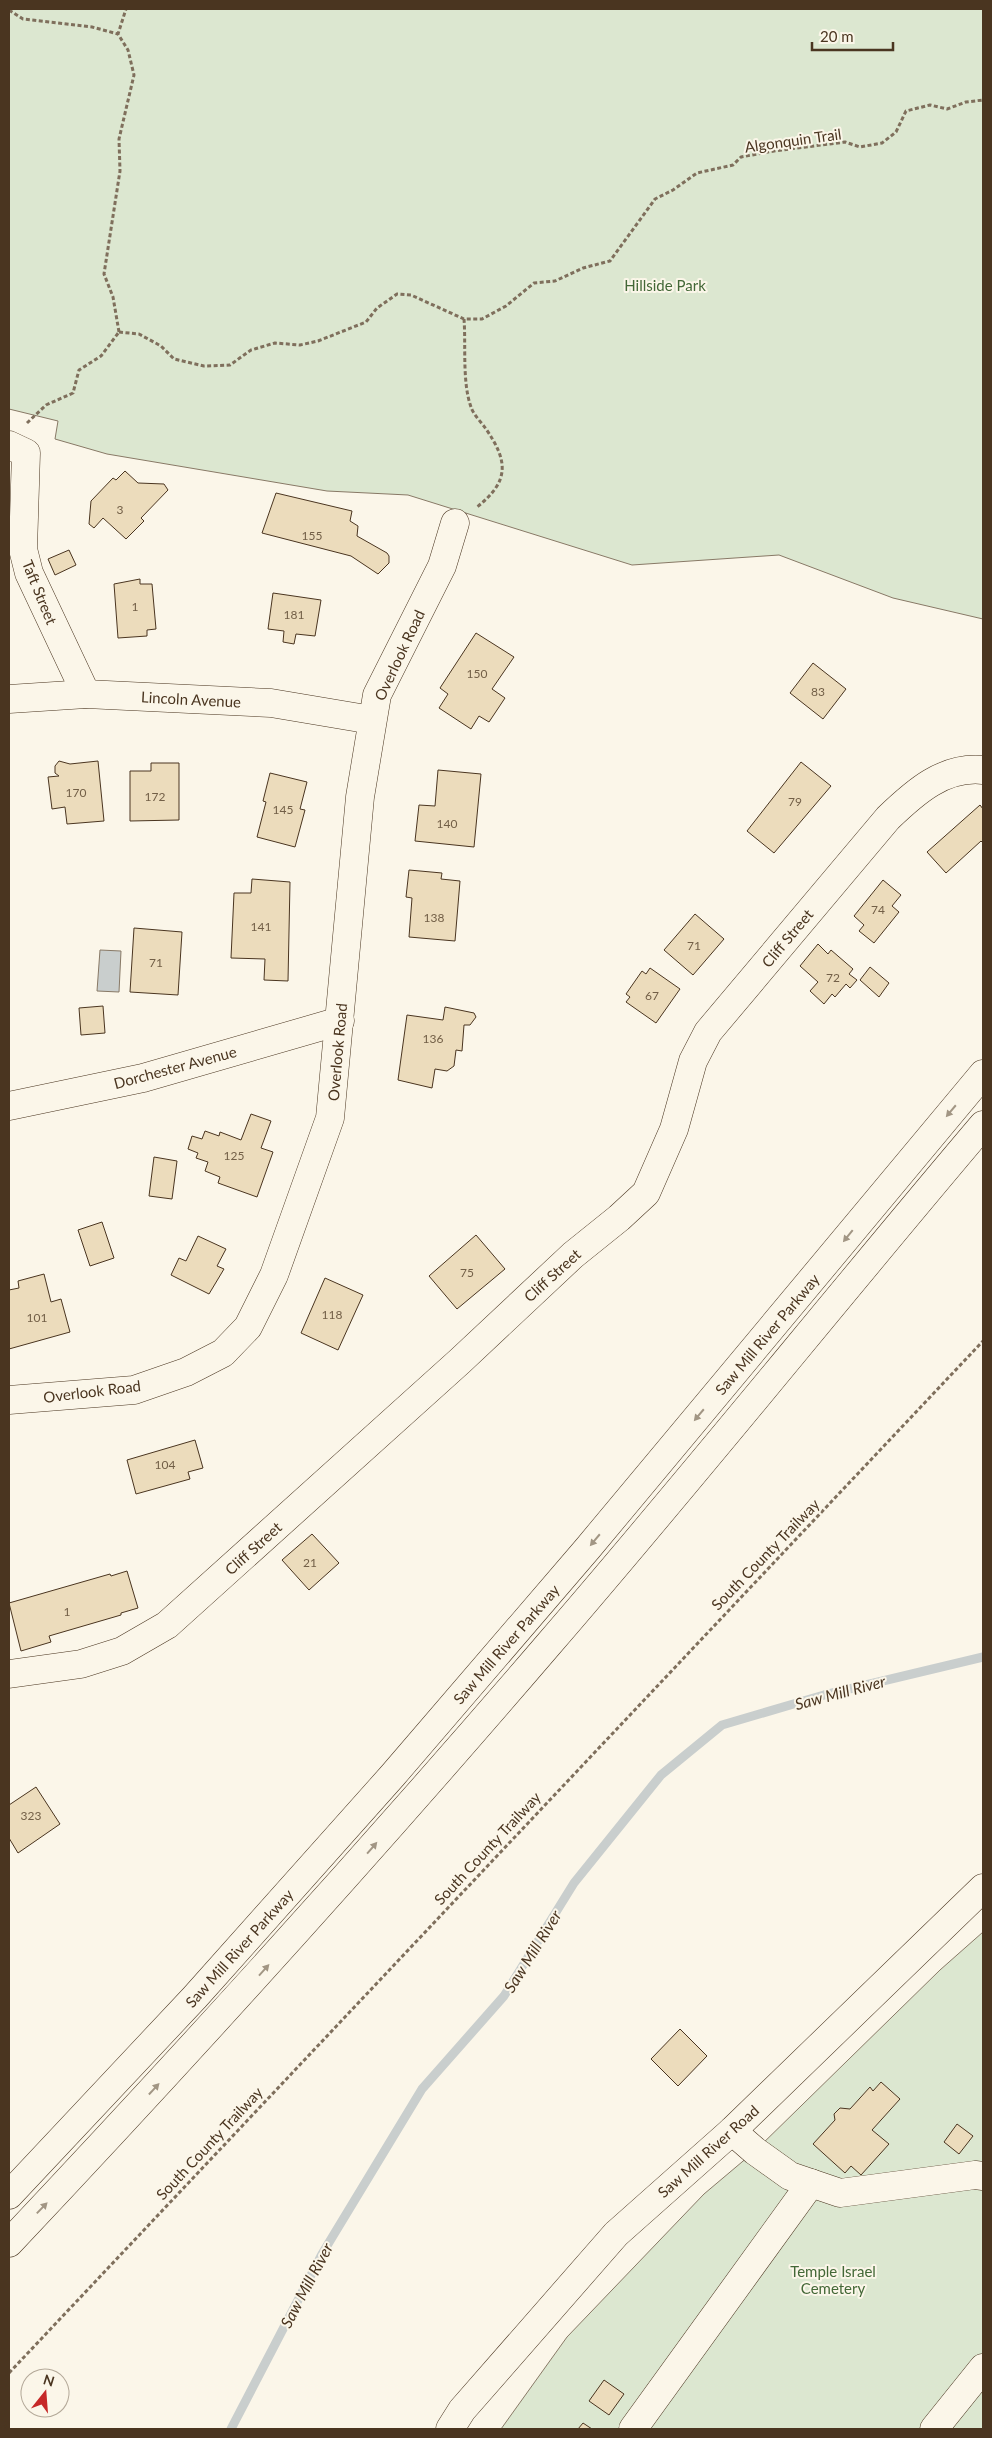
<svg xmlns="http://www.w3.org/2000/svg" width="992" height="2438" font-family="Lato,sans-serif">
	<style>
		.green { fill: #dce7d0; stroke: #887966 }
		.water { fill: #c9cecd; stroke: #887966 }
		.lines { fill: none; stroke-linecap: round; stroke-linejoin: round }
		.stream { stroke: #c9cecd; stroke-width: 9 }
		.building { fill: #ecdcbc; stroke: #4a3520 }
		.minor-casing { stroke: #4a3520; stroke-width: 29 }
		.major-casing { stroke: #4a3520; stroke-width: 29 }
		.highway-casing { stroke: #4a3520; stroke-width: 29 }
		.path { stroke: #7f6f5c; stroke-width: 3; stroke-dasharray: 4 2.5; stroke-linecap: butt }
		.minor { stroke: #fbf6e9; stroke-width: 28 }
		.major { stroke: #fbf6e9; stroke-width: 28 }
		.highway { stroke: #fbf6e9; stroke-width: 28 }
		.oneway { fill: #a29684 }
		.labels { text-anchor: middle; dominant-baseline: central; stroke-width: 4; stroke-linejoin: round; paint-order: stroke }
		.number-label { font-size: 12px; fill: #725f47 }
		.street-label { font-size: 15px; fill: #4a3520; stroke: #fbf6e9 }
		.park-label { font-size: 15px; fill: #436837; stroke: #fbf6e9 }
		.water-label { font-size: 16px; font-style: italic; fill: #4a3520; stroke: #fbf6e9 }
	</style>
	<rect width="100%" height="100%" fill="#fbf6e9"/>
	<g class="green">
		<path d="M 9,9 L 983,9 L 983,619 L 893,598 L 779,555 L 632,565 L 408,495 L 327,491 L 107,454 L 55,439 L 58,421 L 9,409 Z"/>
		<path d="M 983,1932 L 983,2429 L 501,2429 L 567,2337 L 704,2194 L 755,2151 L 940,1970 Z"/>
	</g>
	<path class="water" d="M 100,950 L 121,951 L 119,992 L 97,991 Z"/>
	<g class="lines">
		<path class="stream" d="M 231,2429 L 322,2254 L 422,2089 L 504,1996 L 574,1883 L 661,1775 L 722,1725 L 824,1695 L 983,1657"/>
	</g>
	<g class="building">
		<path d="M 125,471 L 138,483 L 164,484 L 168,490 L 141,518 L 144,521 L 126,539 L 103,518 L 94,528 L 89,524 L 91,501 L 113,478 L 116,480 Z"/>
		<path d="M 276,493 L 352,511 L 350,521 L 358,526 L 357,536 L 387,553 L 389,556 L 389,563 L 378,574 L 351,556 L 262,533 Z"/>
		<path d="M 69,550 L 76,565 L 55,575 L 48,559 Z"/>
		<path d="M 140,579 L 140,584 L 152,584 L 156,629 L 147,630 L 147,636 L 118,638 L 114,584 Z"/>
		<path d="M 273,593 L 321,600 L 315,636 L 296,634 L 294,644 L 283,642 L 284,631 L 268,629 Z"/>
		<path d="M 476,633 L 514,657 L 492,689 L 505,698 L 489,722 L 479,716 L 471,729 L 439,708 L 448,694 L 440,688 Z"/>
		<path d="M 813,663 L 846,689 L 823,719 L 790,693 Z"/>
		<path d="M 59,761 L 70,764 L 98,761 L 104,821 L 67,824 L 65,807 L 52,809 L 48,777 L 59,776 L 55,773 L 55,766 Z"/>
		<path d="M 801,762 L 831,786 L 774,853 L 747,831 Z"/>
		<path d="M 151,763 L 179,763 L 179,820 L 130,821 L 130,771 L 151,771 Z"/>
		<path d="M 438,770 L 481,774 L 474,847 L 415,841 L 419,805 L 435,806 Z"/>
		<path d="M 270,773 L 307,782 L 300,809 L 305,810 L 295,847 L 257,837 L 266,802 L 263,801 Z"/>
		<path d="M 980,805 L 983,809 L 983,843 L 981,841 L 946,873 L 927,852 Z"/>
		<path d="M 409,870 L 442,873 L 441,879 L 460,881 L 455,941 L 409,937 L 412,898 L 406,897 Z"/>
		<path d="M 252,879 L 290,882 L 288,981 L 264,980 L 265,959 L 231,958 L 234,893 L 251,893 Z"/>
		<path d="M 883,880 L 901,895 L 892,906 L 899,912 L 874,943 L 859,931 L 864,925 L 854,916 Z"/>
		<path d="M 695,914 L 724,939 L 693,975 L 664,950 Z"/>
		<path d="M 134,928 L 182,932 L 178,995 L 130,992 Z"/>
		<path d="M 818,944 L 828,954 L 831,950 L 853,969 L 849,974 L 857,980 L 850,988 L 846,984 L 835,997 L 832,994 L 824,1004 L 810,991 L 818,982 L 800,966 Z"/>
		<path d="M 870,967 L 889,983 L 879,997 L 860,980 Z"/>
		<path d="M 650,968 L 680,989 L 656,1023 L 626,1002 L 630,997 L 626,994 L 642,971 L 646,974 Z"/>
		<path d="M 103,1006 L 105,1033 L 81,1035 L 79,1008 Z"/>
		<path d="M 445,1007 L 474,1013 L 476,1017 L 470,1025 L 464,1025 L 462,1051 L 456,1050 L 454,1066 L 447,1071 L 435,1069 L 432,1088 L 398,1080 L 407,1015 L 443,1020 Z"/>
		<path d="M 251,1114 L 271,1121 L 261,1148 L 273,1152 L 257,1197 L 218,1183 L 220,1177 L 205,1171 L 208,1162 L 196,1158 L 198,1153 L 188,1149 L 192,1136 L 202,1139 L 205,1131 L 219,1136 L 220,1132 L 241,1140 Z"/>
		<path d="M 154,1157 L 177,1161 L 172,1199 L 149,1196 Z"/>
		<path d="M 102,1222 L 114,1258 L 90,1266 L 78,1230 Z"/>
		<path d="M 476,1235 L 505,1269 L 457,1309 L 429,1276 Z"/>
		<path d="M 198,1236 L 226,1249 L 217,1266 L 224,1269 L 209,1294 L 171,1275 L 179,1258 L 186,1261 Z"/>
		<path d="M 44,1274 L 51,1302 L 61,1299 L 70,1332 L 9,1349 L 9,1290 L 19,1288 L 18,1281 Z"/>
		<path d="M 325,1278 L 363,1295 L 338,1350 L 301,1333 Z"/>
		<path d="M 195,1440 L 203,1468 L 188,1472 L 190,1479 L 136,1494 L 127,1460 Z"/>
		<path d="M 312,1534 L 339,1563 L 309,1590 L 282,1560 Z"/>
		<path d="M 127,1571 L 138,1608 L 121,1613 L 121,1615 L 49,1636 L 51,1642 L 21,1651 L 9,1603 L 110,1574 L 111,1576 Z"/>
		<path d="M 36,1787 L 60,1824 L 18,1853 L 9,1838 L 9,1805 Z"/>
		<path d="M 680,2029 L 707,2056 L 678,2086 L 651,2059 Z"/>
		<path d="M 881,2082 L 900,2099 L 872,2130 L 889,2144 L 861,2175 L 851,2166 L 845,2173 L 813,2144 L 835,2120 L 834,2114 L 840,2108 L 850,2109 L 870,2087 L 873,2091 Z"/>
		<path d="M 957,2124 L 973,2136 L 959,2154 L 944,2142 Z"/>
		<path d="M 604,2380 L 624,2394 L 609,2415 L 589,2401 Z"/>
		<path d="M 583,2423 L 592,2429 L 578,2429 Z"/>
	</g>
	<g class="lines">
		<defs>
			<g id="minor">
				<path d="M 9,445 L 26,453 L 23,549 L 29,573 L 86,694"/>
				<path d="M 9,699 L 86,694 L 271,703 L 372,720"/>
				<path d="M 9,1106 L 143,1078 L 340,1021"/>
				<path d="M 9,1400 L 134,1390 L 186,1372 L 223,1353 L 248,1327 L 274,1275 L 330,1118 L 360,797 L 377,695 L 442,566 L 455,523"/>
				<path d="M 9,1674 L 81,1664 L 122,1651 L 167,1625 L 460,1361 L 573,1255 L 619,1218 L 646,1193 L 674,1129 L 693,1061 L 708,1032 L 888,818 C 915,792 944,766 983,770"/>
				<path d="M 732,2131 L 755,2151 L 790,2176 L 840,2193 L 975,2175 L 983,2176"/>
				<path d="M 633,2429 L 811,2183"/>
				<path d="M 934,2429 L 983,2368"/>
			</g>
			<path id="major" d="M 450,2429 L 462,2410 L 616,2234 L 732,2131 L 983,1888"/>
			<g id="highway">
				<path d="M 9,2195 L 195,1997 L 393,1775 L 588,1548 L 983,1074"/>
				<path d="M 9,2243 C 193,2048 373,1849 548,1645 C 696,1474 837,1297 983,1125"/>
			</g>
		</defs>
		<use href="#minor" class="minor-casing"/>
		<use href="#major" class="major-casing"/>
		<use href="#highway" class="highway-casing"/>
		<g class="path">
			<path d="M 9,10 L 23,19 L 92,27 L 118,34"/>
			<path d="M 464,319 C 466,345 462,382 471,407 C 473,414 481,422 486,429 C 508,461 510,481 477,507"/>
			<path d="M 119,332 L 139,334 L 161,346 L 174,359 L 204,366 L 230,365 L 251,350 L 275,343 L 300,345 L 318,341 L 366,322 L 377,308 L 397,294 L 411,295 L 464,319 L 482,319 L 506,306 L 534,283 L 555,281 L 583,268 L 610,261 L 655,199 L 673,190 L 697,173 L 733,165 L 741,157 L 774,151 L 845,142 L 860,147 L 882,143 L 896,132 L 906,111 L 930,105 L 947,109 L 966,102 L 983,100"/>
			<path d="M 119,332 L 113,297 L 104,274 L 120,171 L 119,139 L 134,75 L 128,50 L 118,34 L 126,9"/>
			<path d="M 27,423 L 46,405 L 73,393 L 79,370 L 101,356 L 119,332"/>
			<path d="M 9,2373 L 983,1341"/>
		</g>
		<use href="#minor" class="minor"/>
		<use href="#major" class="major"/>
		<use href="#highway" class="highway"/>
	</g>
	<defs><path id="oneway-solid" d="M-6-.8H1V-3.2L6.5 0L1 3.2V.8H-6Z" transform="scale(1.25)"/></defs>
	<g class="oneway">
		<use href="#oneway-solid" transform="translate(951 1111) rotate(130)"/>
		<use href="#oneway-solid" transform="translate(848 1236) rotate(129)"/>
		<use href="#oneway-solid" transform="translate(699 1415) rotate(130)"/>
		<use href="#oneway-solid" transform="translate(595 1540) rotate(130)"/>
		<use href="#oneway-solid" transform="translate(372 1848) rotate(-49)"/>
		<use href="#oneway-solid" transform="translate(264 1970) rotate(-48)"/>
		<use href="#oneway-solid" transform="translate(154 2089) rotate(-47)"/>
		<use href="#oneway-solid" transform="translate(42 2208) rotate(-46)"/>
	</g>
	<g class="labels">
		<g class="number-label">
			<text x="120" y="509">3</text>
			<text x="312" y="535">155</text>
			<text x="135" y="606">1</text>
			<text x="294" y="614">181</text>
			<text x="477" y="673">150</text>
			<text x="818" y="691">83</text>
			<text x="76" y="792">170</text>
			<text x="155" y="796">172</text>
			<text x="795" y="801">79</text>
			<text x="283" y="809">145</text>
			<text x="447" y="823">140</text>
			<text x="878" y="909">74</text>
			<text x="434" y="917">138</text>
			<text x="261" y="926">141</text>
			<text x="694" y="945">71</text>
			<text x="156" y="962">71</text>
			<text x="833" y="977">72</text>
			<text x="652" y="995">67</text>
			<text x="433" y="1038">136</text>
			<text x="234" y="1155">125</text>
			<text x="467" y="1272">75</text>
			<text x="332" y="1314">118</text>
			<text x="37" y="1317">101</text>
			<text x="165" y="1464">104</text>
			<text x="310" y="1562">21</text>
			<text x="67" y="1611">1</text>
			<text x="31" y="1815">323</text>
		</g>
		<g class="street-label">
			<text transform="translate(793 140) rotate(-8)">Algonquin Trail</text>
			<text transform="translate(40 592) rotate(68)">Taft Street</text>
			<text transform="translate(399 655) rotate(-65)">Overlook Road</text>
			<text transform="translate(191 699) rotate(3)">Lincoln Avenue</text>
			<text transform="translate(787 938) rotate(-50)">Cliff Street</text>
			<text transform="translate(337 1052) rotate(-85)">Overlook Road</text>
			<text transform="translate(175 1067) rotate(-15)">Dorchester Avenue</text>
			<text transform="translate(552 1275) rotate(-42)">Cliff Street</text>
			<text transform="translate(767 1334) rotate(-50)">Saw Mill River Parkway</text>
			<text transform="translate(92 1391) rotate(-7)">Overlook Road</text>
			<text transform="translate(253 1548) rotate(-42)">Cliff Street</text>
			<text transform="translate(765 1554) rotate(-46)">South County Trailway</text>
			<text transform="translate(506 1644) rotate(-49)">Saw Mill River Parkway</text>
			<text transform="translate(487 1848) rotate(-47)">South County Trailway</text>
			<text transform="translate(239 1948) rotate(-48)">Saw Mill River Parkway</text>
			<text transform="translate(209 2143) rotate(-47)">South County Trailway</text>
			<text transform="translate(708 2151) rotate(-42)">Saw Mill River Road</text>
		</g>
		<g class="park-label">
			<text x="665" y="285">Hillside Park</text>
			<text x="833" y="2271">Temple Israel<tspan x="833" dy="17">Cemetery</tspan></text>
		</g>
		<g class="water-label">
			<text transform="translate(840 1692) rotate(-15)">Saw Mill River</text>
			<text transform="translate(532 1951) rotate(-58)">Saw Mill River</text>
			<text transform="translate(306 2285) rotate(-62)">Saw Mill River</text>
		</g>
	</g>
	<rect width="992" height="2438" fill="none" stroke="#4a3520" stroke-width="20"/>
	<g transform="translate(45 2393) rotate(17)"><circle r="24" fill="#fbf6e9" stroke="#b4a999"/>
	<path d="M0-4L9 19L0 12L-9 19Z" fill="#c62828"/>
	<text y="-8" font-size="14" font-weight="bold" text-anchor="middle" fill="#4a3520">N</text>
	</g>
	<path d="M812 42v8h81v-8" fill="none" stroke="#4a3520" stroke-width="2.5"/>
	<text x="820" y="42" font-size="15" fill="#4a3520" stroke="#fbf6e9" stroke-width="4" paint-order="stroke">20 m</text>
</svg>
